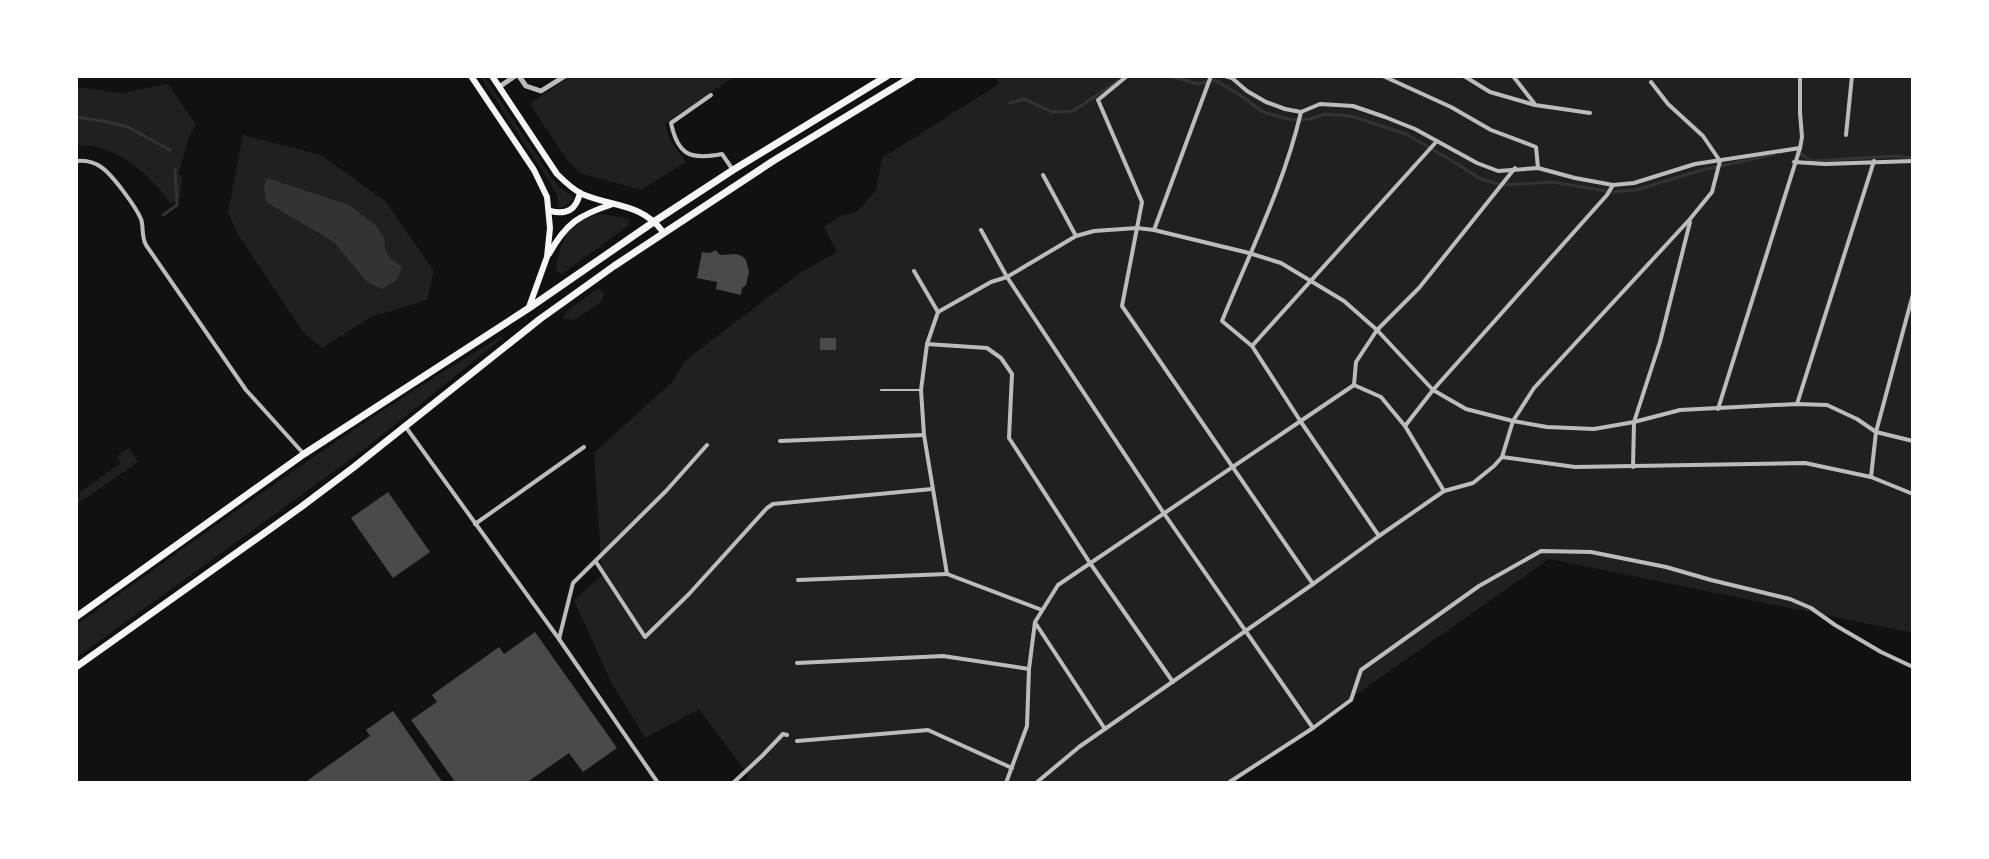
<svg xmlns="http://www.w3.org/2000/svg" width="1989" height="859" font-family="Barlow,sans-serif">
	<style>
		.green { fill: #202020 }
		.water { fill: #333 }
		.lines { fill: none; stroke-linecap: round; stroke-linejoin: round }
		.stream { stroke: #333; stroke-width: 3 }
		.building { fill: #4a4a4a }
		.service { stroke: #bcbcbc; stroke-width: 2 }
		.minor { stroke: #bcbcbc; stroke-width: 4 }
		.tertiary { stroke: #bcbcbc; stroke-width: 5 }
		.secondary { stroke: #f5f5f5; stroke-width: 6 }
		.trunk { stroke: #f5f5f5; stroke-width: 7 }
	</style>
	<rect width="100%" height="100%" fill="#111"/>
	<g class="green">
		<path d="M 480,76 L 484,76 L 553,180 L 558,186 L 574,198 L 566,206 L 559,208 L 557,195 L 550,182 Z"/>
		<path d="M 570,76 L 735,76 L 665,124 L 670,140 L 686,162 L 641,190 L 580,173 L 567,160 L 530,104 Z"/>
		<path d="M 995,76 L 1913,76 L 1913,633 L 1549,559 L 1230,783 L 744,783 L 749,776 L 699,709 L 645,738 L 611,682 L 574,600 L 602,575 L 594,453 L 672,382 L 686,360 L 800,273 L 837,252 L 824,227 L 840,216 L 857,212 L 876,190 L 882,158 L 999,84 Z"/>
		<path d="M 168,84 L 196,125 L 189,137 L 178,174 L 182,176 L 180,198 L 171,204 C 149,173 116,144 76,145 L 76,87 L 121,93 Z"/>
		<path d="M 243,135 L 321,155 L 385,201 L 434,271 L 427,300 L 371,317 L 322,348 L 303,332 L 237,233 L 228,212 Z"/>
		<path d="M 601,214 L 626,218 L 629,220 L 629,225 L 562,274 L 559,273 L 556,270 C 560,240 568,219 601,214 Z"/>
		<path d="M 597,289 L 602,290 L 604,295 L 600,303 L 574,320 L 564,318 L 564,315 L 567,311 Z"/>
		<path d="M 500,337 L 501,339 L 362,451 L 76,658 L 76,625 C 215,526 353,425 500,337 Z"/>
		<path d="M 129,448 L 138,462 L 76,505 L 80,492 L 121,463 L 117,456 Z"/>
	</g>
	<path class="water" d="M 267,178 L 349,205 L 375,225 L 385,239 C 382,254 391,259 402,267 L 397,280 L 382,289 L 367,282 L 334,242 L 266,202 L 264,186 Z"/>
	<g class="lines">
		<g class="stream">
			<path d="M 1169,76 L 1198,84 L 1215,80 L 1240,95 L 1263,112 L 1288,119 L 1294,120 L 1310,119 L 1325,114 L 1351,116 L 1406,134 L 1459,165 L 1479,178 L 1501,185 L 1552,182 L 1613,192 L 1636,190 L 1702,170 L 1775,154"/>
			<path d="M 1010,103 L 1024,99 L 1052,112 L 1073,111 L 1118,81"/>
			<path d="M 76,117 L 103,121 L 128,127 L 170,150"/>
			<path d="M 1797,152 L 1812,161 L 1896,156 L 1913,158"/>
			<path d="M 163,215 L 177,205 L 175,169"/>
		</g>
	</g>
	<g class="building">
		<path d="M 716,250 L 720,255 L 736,254 L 742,256 L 746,260 L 749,272 L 746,285 L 742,288 L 741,295 L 716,289 L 717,282 L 697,278 L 702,252 L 710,253 Z"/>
		<rect x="820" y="338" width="16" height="12"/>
		<path d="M 388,492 L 430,552 L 393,578 L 351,518 Z"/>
		<path d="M 535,632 L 617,748 L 583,772 L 569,753 L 526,783 L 456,783 L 411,720 L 437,702 L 432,695 L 499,647 L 504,654 Z"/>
		<path d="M 393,711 L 443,783 L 304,783 L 370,736 L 366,730 Z"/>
	</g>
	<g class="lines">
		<path class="service" d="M 881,390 L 920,390"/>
		<g class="minor">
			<path d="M 1127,76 L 1098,100 L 1142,202 L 1122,306 L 1313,584"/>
			<path d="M 1225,76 L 1232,78 L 1247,91 L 1266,102 L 1285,109 L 1301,112 L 1320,104 L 1353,106 L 1385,117 L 1415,129 L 1477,163 L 1498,171 L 1538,168 L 1575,178 L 1613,185 L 1634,183 L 1695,164 L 1800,148"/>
			<path d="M 1383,76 L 1451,107 L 1491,130 L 1536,147 L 1538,168"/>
			<path d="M 1464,76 L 1490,92 L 1535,105 L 1590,113"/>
			<path d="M 1513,76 L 1534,103"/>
			<path d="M 711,95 L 671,123 C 678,156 691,160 722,154 L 733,170"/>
			<path d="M 1301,112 C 1284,185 1250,252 1222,321 L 1252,346 L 1301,422 L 1379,536"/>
			<path d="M 1846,135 L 1852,76"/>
			<path d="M 76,161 C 84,160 94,162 101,167 C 112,174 136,207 141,219 C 144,228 141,236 146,245 L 246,390 L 303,453"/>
			<path d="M 1794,162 L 1825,164 L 1913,161"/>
			<path d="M 1043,175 L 1076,236"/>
			<path d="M 981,230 L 1007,277 L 1163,512 L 1313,728"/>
			<path d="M 1154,230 L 1211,76"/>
			<path d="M 914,271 L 938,312 L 927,344 L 921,390 L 924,435 L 947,574 L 1042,610"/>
			<path d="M 938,312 L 991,282 L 1007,277 L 1076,236 L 1094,231 L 1137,228 L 1154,230 L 1249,253 L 1281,263 L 1344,301 L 1377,330 L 1433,390 L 1466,409 L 1513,421 L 1547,427 L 1594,429 L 1634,422 L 1680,410 L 1797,404 L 1827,405 L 1857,419 L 1876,432 L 1913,441"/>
			<path d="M 927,344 L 987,348 L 1001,358 L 1012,374 L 1009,438 L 1090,563 L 1173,682"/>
			<path d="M 1252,346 L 1437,141"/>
			<path d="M 1354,385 L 1356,362 L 1377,330 L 1419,288 L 1515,168"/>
			<path d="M 1354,385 L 1381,397 L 1405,426 L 1444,491"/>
			<path d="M 1797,404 L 1874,161"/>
			<path d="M 1718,409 L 1800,148 L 1802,137 L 1800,113 L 1800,76"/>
			<path d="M 405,426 L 559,639 L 658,783"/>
			<path d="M 1405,426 L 1433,390 L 1607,195 L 1613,185"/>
			<path d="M 780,441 L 924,435"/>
			<path d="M 1502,457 L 1513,421 L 1534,388 L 1690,219 L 1712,192 L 1720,161 L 1703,136 L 1668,104 L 1651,82"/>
			<path d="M 1633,467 L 1634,422 L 1660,342 L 1690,222"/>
			<path d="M 1871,477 L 1876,432 L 1913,294"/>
			<path d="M 475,524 L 584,447"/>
			<path d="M 596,562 L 645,637 L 689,594 L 767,508 L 773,504 L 932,489"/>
			<path d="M 798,580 L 947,574"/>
			<path d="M 1036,624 L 1105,729"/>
			<path d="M 559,639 L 573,583 L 666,491 L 707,445"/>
			<path d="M 797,663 L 943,656 L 1029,669"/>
			<path d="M 797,741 L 928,730 L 1012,768"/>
			<path d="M 733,783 L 762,756 L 783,734 L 787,735"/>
			<path d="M 1006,783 L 1027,726 L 1029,669 L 1035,622 L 1058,585 L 1354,385"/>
			<path d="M 1036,783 L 1079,747 L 1313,584 L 1379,536 L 1444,491 L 1473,483 L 1494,466 L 1502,457 L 1575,467 L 1805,463 L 1871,477 L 1913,494"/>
			<path d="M 1228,783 L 1313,728 L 1351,700 L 1361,670 L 1479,586 L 1541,551 L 1591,552 L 1666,567 L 1711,580 L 1790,599 L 1811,608 L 1835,625 L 1881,652 L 1913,667"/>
		</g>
		<g class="tertiary">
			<path d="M 519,76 L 526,86 L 541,91 L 565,76"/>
			<path d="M 499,87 L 515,76"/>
		</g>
		<g class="secondary">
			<path d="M 471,76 L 534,170 L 547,197 L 550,228 L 547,257 L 529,307"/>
			<path d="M 492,76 L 557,174 C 565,182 572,189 582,194 C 612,207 642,203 663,232"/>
			<path d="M 550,211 C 567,215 576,210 580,193"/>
			<path d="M 549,254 C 566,223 579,215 613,204"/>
		</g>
		<g class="trunk">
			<path d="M 76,617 L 304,454 L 529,308 L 655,221 L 733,170 L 887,76"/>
			<path d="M 76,667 L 301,507 L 354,467 L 540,319 L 614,266 L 773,161 L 913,76"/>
		</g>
	</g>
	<rect width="1989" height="859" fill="none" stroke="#ffffff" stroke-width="156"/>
</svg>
